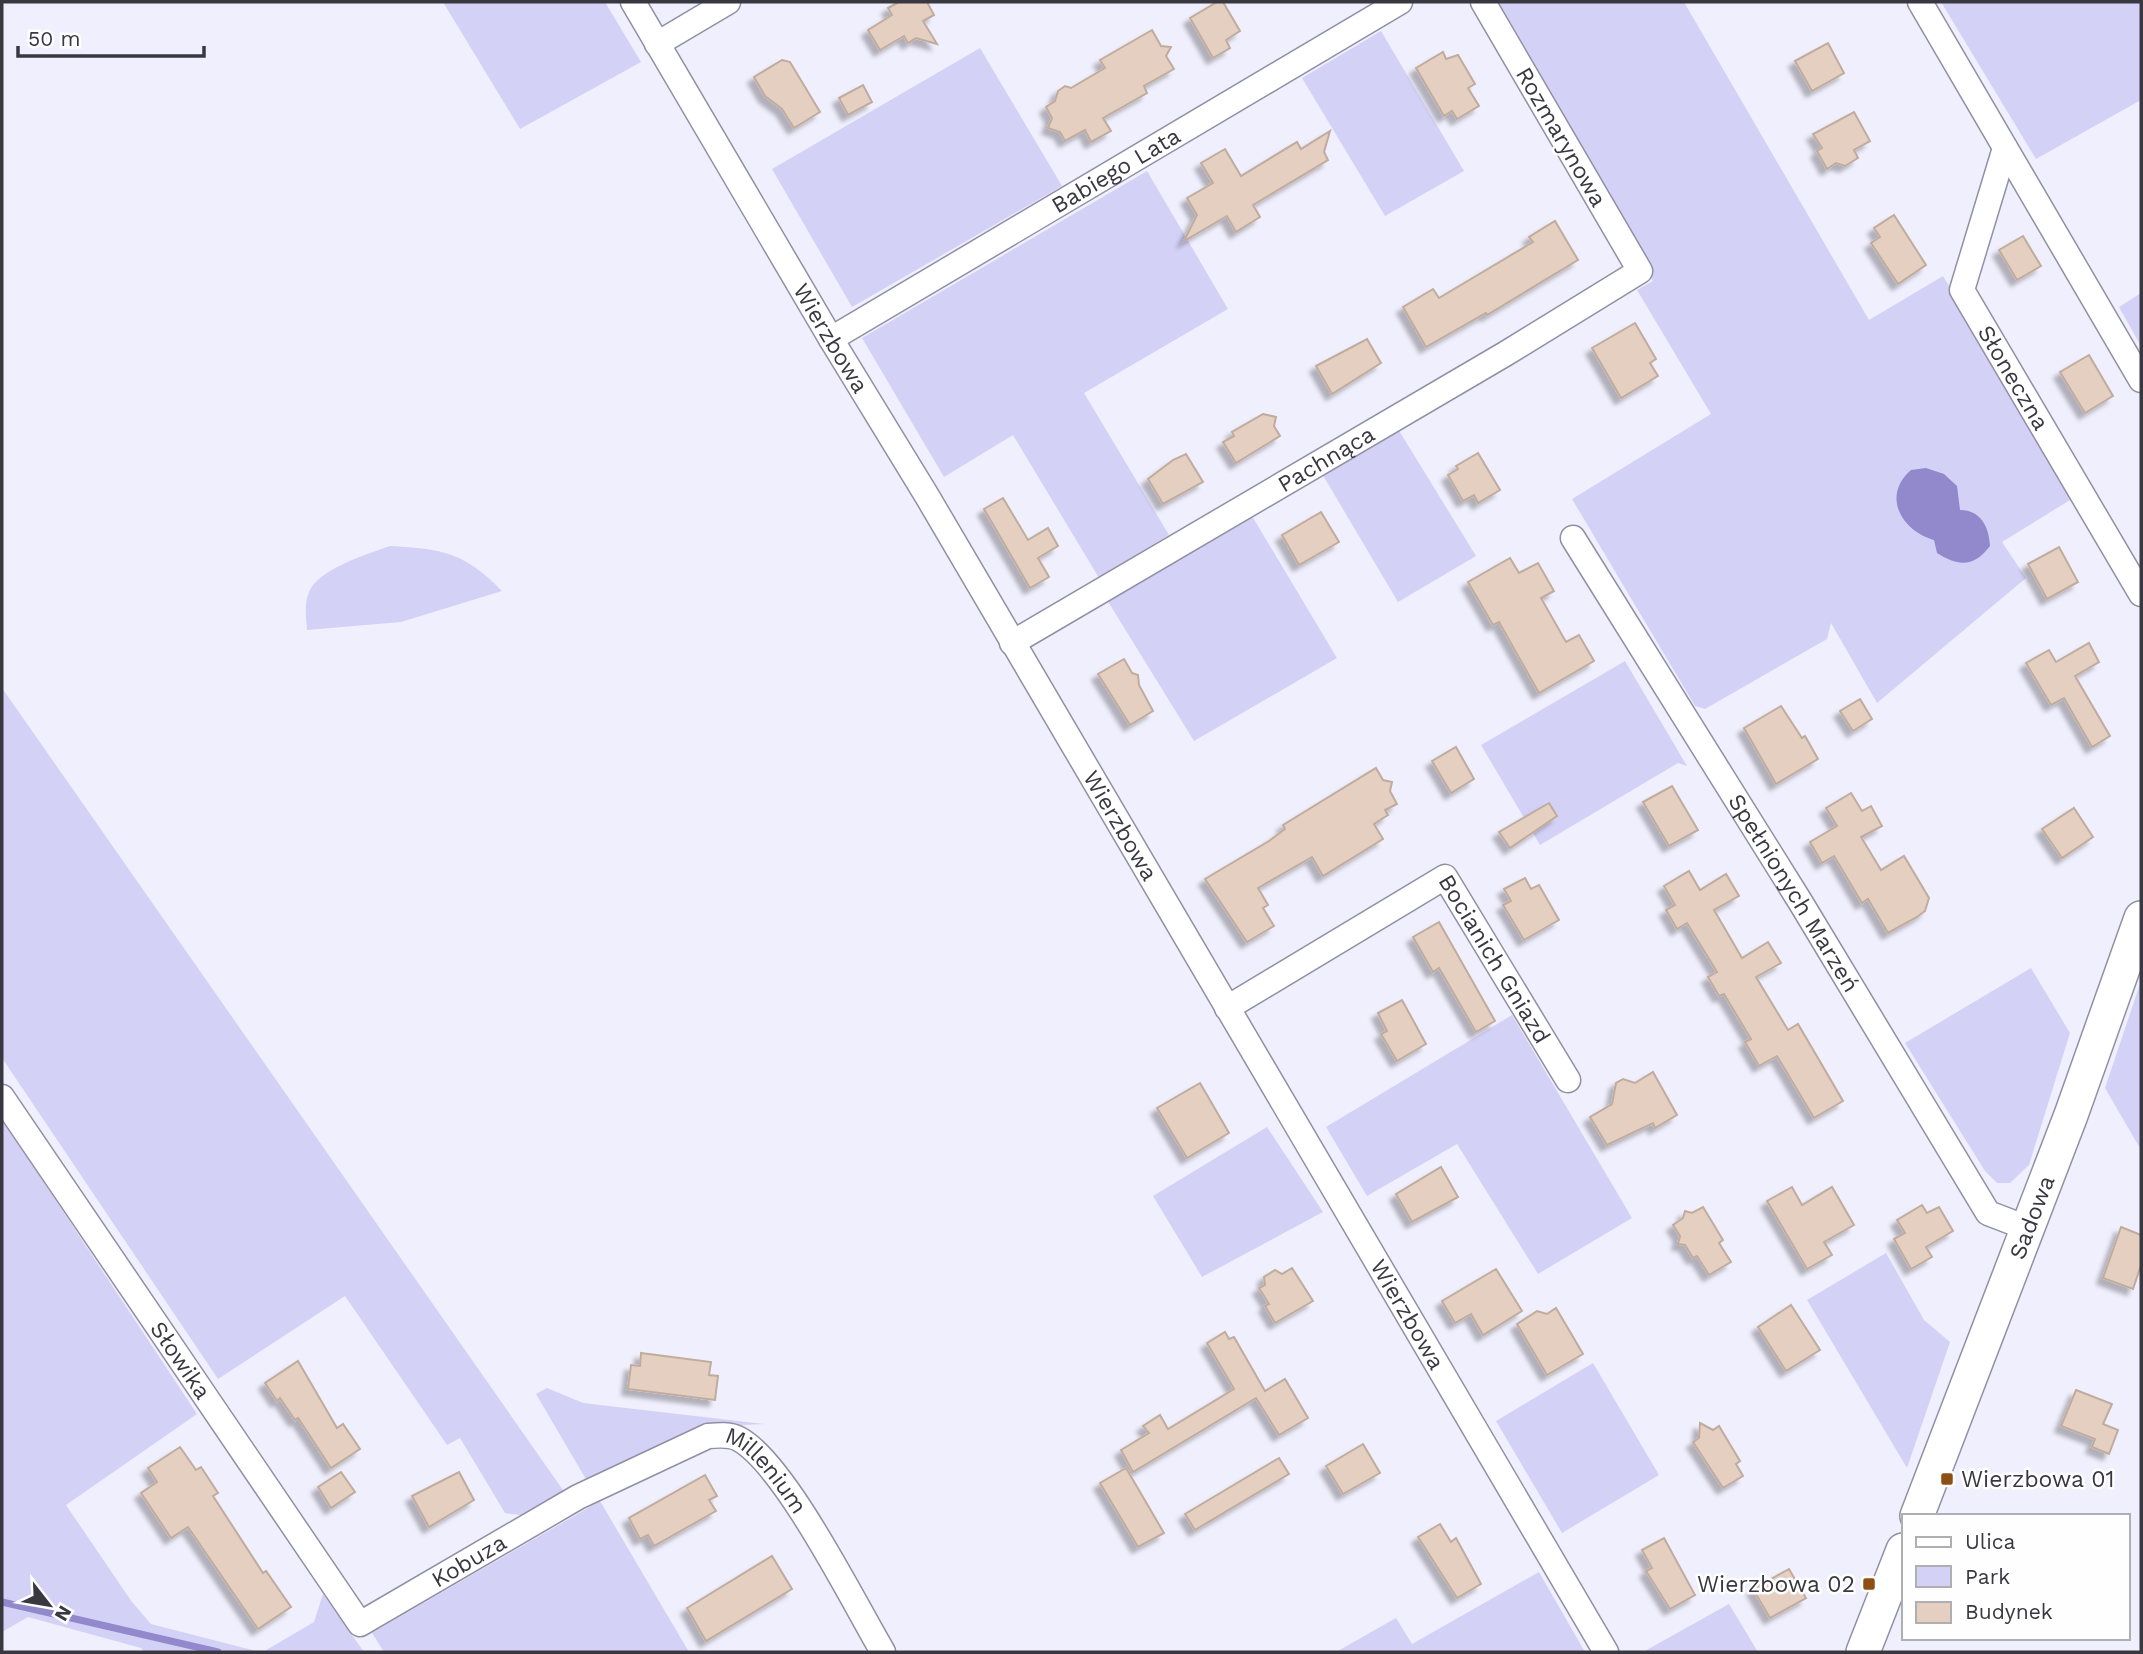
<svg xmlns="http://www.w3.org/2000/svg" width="2143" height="1654" font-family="'Work Sans',sans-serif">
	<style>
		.green { fill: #d4d1f7 }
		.water { fill: #9189cb }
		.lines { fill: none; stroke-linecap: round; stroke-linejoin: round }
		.stream { stroke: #9189cb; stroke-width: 7 }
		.building { fill: #e4cfc0; stroke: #c0ac9e; stroke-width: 2; filter: url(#shadow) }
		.street-casing { stroke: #918fa4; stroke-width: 27 }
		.secondary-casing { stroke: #918fa4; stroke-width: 36 }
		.street { stroke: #fff; stroke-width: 24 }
		.secondary { stroke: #fff; stroke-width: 33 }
		.poi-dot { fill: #8e4f15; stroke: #fefefe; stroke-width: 2.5 }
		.labels { text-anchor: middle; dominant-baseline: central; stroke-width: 5; stroke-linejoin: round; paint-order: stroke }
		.street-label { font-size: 23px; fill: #393841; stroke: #fefefe }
		.poi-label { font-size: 23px; fill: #393841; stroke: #fefefe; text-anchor: start }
	</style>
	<defs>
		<filter id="shadow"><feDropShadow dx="-6" dy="6" stdDeviation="2" flood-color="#0004"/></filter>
	</defs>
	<rect width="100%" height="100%" fill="#f0effd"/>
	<g class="green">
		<path d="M 443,2 L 605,2 L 641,62 L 520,129 Z"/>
		<path d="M 1491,2 L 1684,2 L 1869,320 L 1943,276 L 2075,497 L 2002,542 L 2026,578 L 1877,703 L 1831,623 L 1827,639 L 1705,709 L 1695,706 L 1572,499 L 1711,414 L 1637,290 L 1653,281 Z"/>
		<path d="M 1941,2 L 2139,2 L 2141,6 L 2141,100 L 2036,159 Z"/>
		<path d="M 1381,31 L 1464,171 L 1385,216 L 1302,78 Z"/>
		<path d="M 980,48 L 1062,186 L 852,307 L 772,169 Z"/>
		<path d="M 1147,171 L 1228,309 L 1084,393 L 1169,535 L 1099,578 L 1013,435 L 944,477 L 862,338 Z"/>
		<path d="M 2141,293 L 2141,346 L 2119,307 Z"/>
		<path d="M 1398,429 L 1476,556 L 1398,602 L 1321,472 Z"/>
		<path d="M 1252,516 L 1337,658 L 1194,741 L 1107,600 Z"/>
		<path d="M 390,546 C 443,549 464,552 502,591 L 401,622 L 307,630 C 306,617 304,604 309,592 C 318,569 368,554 390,546 Z"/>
		<path d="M 1625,661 L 1687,766 L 1678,763 L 1540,845 L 1481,745 Z"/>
		<path d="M 2,688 L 565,1493 L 528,1516 L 505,1513 L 460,1438 L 447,1445 L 345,1296 L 218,1379 L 2,1058 Z"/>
		<path d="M 2031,968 L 2070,1033 L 2029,1165 L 2010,1183 L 1997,1183 L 1985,1171 L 1905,1043 Z"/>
		<path d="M 2141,981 L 2141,1150 L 2105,1088 Z"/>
		<path d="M 1512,1015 L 1632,1218 L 1538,1274 L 1457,1144 L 1367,1196 L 1326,1127 Z"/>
		<path d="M 2,1119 L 197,1414 L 66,1505 L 132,1602 L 151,1624 L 260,1652 L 144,1652 L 141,1648 L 28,1617 L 2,1632 Z"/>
		<path d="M 1267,1127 L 1323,1212 L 1202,1277 L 1153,1196 Z"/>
		<path d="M 1886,1253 L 1924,1320 L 1950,1342 L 1907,1468 L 1807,1300 Z"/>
		<path d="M 1593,1363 L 1659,1475 L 1562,1533 L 1496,1421 Z"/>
		<path d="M 547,1388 L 583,1403 L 765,1424 L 699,1427 L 587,1481 L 536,1394 Z"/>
		<path d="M 600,1501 L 689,1652 L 384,1652 L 372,1633 Z"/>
		<path d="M 1539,1572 L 1585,1652 L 1336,1652 L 1396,1618 L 1412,1644 Z"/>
		<path d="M 323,1594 L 364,1652 L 263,1652 L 314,1622 Z"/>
		<path d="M 1729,1604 L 1758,1652 L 1643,1652 Z"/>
	</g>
	<path class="water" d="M 1926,468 L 1944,474 L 1957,486 L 1960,510 C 1981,510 1989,527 1990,546 C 1974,567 1959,567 1937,553 L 1934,540 C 1902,531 1881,496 1911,470 Z"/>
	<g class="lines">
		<path class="stream" d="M 2,1602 L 218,1652"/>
	</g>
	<g class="building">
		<path d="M 899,2 L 927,2 L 934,15 L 923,21 L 937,44 L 916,38 L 908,43 L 904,36 L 880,50 L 868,30 L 892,15 L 888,8 Z"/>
		<path d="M 1217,2 L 1223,2 L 1240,31 L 1226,40 L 1230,48 L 1213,58 L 1190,18 Z"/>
		<path d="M 1152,30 L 1161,46 L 1171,47 L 1166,56 L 1174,69 L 1144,86 L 1147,93 L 1103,118 L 1111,131 L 1091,142 L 1085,130 L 1065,141 L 1060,132 L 1048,128 L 1052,118 L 1046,107 L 1055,101 L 1058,91 L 1065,86 L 1071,88 L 1105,68 L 1100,60 Z"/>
		<path d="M 1828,43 L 1844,73 L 1812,91 L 1795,61 Z"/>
		<path d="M 1443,52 L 1446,59 L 1458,55 L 1475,84 L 1468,88 L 1479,106 L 1457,119 L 1452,111 L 1444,116 L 1416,68 Z"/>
		<path d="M 782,60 L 790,62 L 820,112 L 794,128 L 782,109 L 765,96 L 754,77 Z"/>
		<path d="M 863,85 L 872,102 L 848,115 L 839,98 Z"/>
		<path d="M 1854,112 L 1870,141 L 1854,150 L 1858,158 L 1845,166 L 1836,163 L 1827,169 L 1817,151 L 1822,148 L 1813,134 Z"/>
		<path d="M 1330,131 L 1324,152 L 1328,160 L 1253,205 L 1260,217 L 1236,232 L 1227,216 L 1184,241 L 1197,215 L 1187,198 L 1213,183 L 1201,163 L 1225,149 L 1241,176 L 1297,142 L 1301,149 Z"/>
		<path d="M 1894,215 L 1926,265 L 1898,284 L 1871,243 L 1880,237 L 1874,228 Z"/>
		<path d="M 1555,221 L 1578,260 L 1487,315 L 1486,313 L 1426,347 L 1403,307 L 1433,289 L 1439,298 L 1533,242 L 1529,237 Z"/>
		<path d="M 2023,236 L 2041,266 L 2017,280 L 1999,250 Z"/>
		<path d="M 1635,323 L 1656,359 L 1650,363 L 1658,376 L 1621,398 L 1592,348 Z"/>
		<path d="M 1367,339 L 1381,363 L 1332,394 L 1316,366 Z"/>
		<path d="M 2089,355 L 2113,396 L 2085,413 L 2060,372 Z"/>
		<path d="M 1263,414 L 1276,417 L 1274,426 L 1280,436 L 1236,463 L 1223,442 L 1234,436 L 1232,432 Z"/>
		<path d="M 1478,453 L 1500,490 L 1478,503 L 1474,495 L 1463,501 L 1448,475 L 1458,469 L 1456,466 Z"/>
		<path d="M 1186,454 L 1203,482 L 1163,504 L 1148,479 L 1173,460 Z"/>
		<path d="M 1003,498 L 1028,540 L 1048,528 L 1058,546 L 1038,558 L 1049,577 L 1030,588 L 984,509 Z"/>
		<path d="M 1321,512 L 1339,542 L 1299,565 L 1282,535 Z"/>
		<path d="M 2059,547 L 2078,582 L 2047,599 L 2028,564 Z"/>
		<path d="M 1510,558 L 1519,573 L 1538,563 L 1554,591 L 1541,598 L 1566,642 L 1579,635 L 1594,661 L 1539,693 L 1499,622 L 1493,625 L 1468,582 Z"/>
		<path d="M 2089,643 L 2099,662 L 2075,676 L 2110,736 L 2092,747 L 2064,698 L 2051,705 L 2026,663 L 2049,650 L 2056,662 Z"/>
		<path d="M 1124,659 L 1132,673 L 1138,675 L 1139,685 L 1153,711 L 1130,725 L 1098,674 Z"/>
		<path d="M 1860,699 L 1872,719 L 1853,731 L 1840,711 Z"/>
		<path d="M 1781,706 L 1802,738 L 1805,736 L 1818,759 L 1776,784 L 1744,728 Z"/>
		<path d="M 1456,747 L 1474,779 L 1451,793 L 1432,761 Z"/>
		<path d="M 1376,768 L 1383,780 L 1392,782 L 1390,791 L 1397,804 L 1385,810 L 1388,815 L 1374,824 L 1383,839 L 1323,876 L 1312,857 L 1258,888 L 1268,905 L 1263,908 L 1274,926 L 1247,942 L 1205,879 L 1269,841 L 1285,829 L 1283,825 Z"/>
		<path d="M 1672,786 L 1698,830 L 1669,846 L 1643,802 Z"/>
		<path d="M 1851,793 L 1862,811 L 1871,806 L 1882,826 L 1861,837 L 1881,870 L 1904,856 L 1929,898 L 1925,911 L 1917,917 L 1888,933 L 1868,899 L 1862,903 L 1834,856 L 1822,863 L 1810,842 L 1837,826 L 1826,808 Z"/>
		<path d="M 1549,803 L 1557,816 L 1510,848 L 1499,832 Z"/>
		<path d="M 2074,808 L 2093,837 L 2062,858 L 2042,829 Z"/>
		<path d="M 1689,871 L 1700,890 L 1726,874 L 1739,896 L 1714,910 L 1742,958 L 1768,942 L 1781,963 L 1756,977 L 1788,1030 L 1798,1024 L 1843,1101 L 1814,1118 L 1777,1056 L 1759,1066 L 1745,1042 L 1751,1039 L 1724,994 L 1719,996 L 1708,977 L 1717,972 L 1687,923 L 1677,929 L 1666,910 L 1675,905 L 1664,886 Z"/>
		<path d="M 1525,878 L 1531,889 L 1539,885 L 1559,920 L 1524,940 L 1503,905 L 1511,901 L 1504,889 Z"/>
		<path d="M 1439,922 L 1495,1021 L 1476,1032 L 1439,968 L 1433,972 L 1413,937 Z"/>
		<path d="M 1402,1000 L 1426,1044 L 1397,1061 L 1381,1034 L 1387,1031 L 1378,1013 Z"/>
		<path d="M 1653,1072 L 1677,1115 L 1655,1128 L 1653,1123 L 1607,1145 L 1590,1117 L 1612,1104 L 1616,1083 L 1623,1079 L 1635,1083 Z"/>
		<path d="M 1200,1083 L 1229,1133 L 1187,1158 L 1157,1108 Z"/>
		<path d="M 1441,1167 L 1458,1197 L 1412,1222 L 1396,1194 Z"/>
		<path d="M 1792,1187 L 1802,1205 L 1832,1187 L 1854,1225 L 1824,1242 L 1832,1255 L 1807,1269 L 1767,1201 Z"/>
		<path d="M 1922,1205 L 1927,1213 L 1939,1207 L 1953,1231 L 1926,1247 L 1932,1257 L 1911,1269 L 1894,1239 L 1905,1233 L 1897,1220 Z"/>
		<path d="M 1703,1207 L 1723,1240 L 1719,1243 L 1731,1262 L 1709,1275 L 1697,1256 L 1693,1258 L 1685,1245 L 1678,1244 L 1680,1236 L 1673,1225 L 1683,1218 L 1685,1211 L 1692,1213 Z"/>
		<path d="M 2121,1227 L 2141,1235 L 2141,1265 L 2133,1289 L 2103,1278 Z"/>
		<path d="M 1292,1268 L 1313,1301 L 1275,1323 L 1265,1306 L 1269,1304 L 1259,1288 L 1265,1285 L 1264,1277 L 1275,1270 L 1282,1274 Z"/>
		<path d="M 1496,1269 L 1522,1311 L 1483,1335 L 1471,1314 L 1455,1323 L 1442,1301 Z"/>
		<path d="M 1791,1305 L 1820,1350 L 1786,1371 L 1758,1327 Z"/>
		<path d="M 1556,1308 L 1583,1354 L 1547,1375 L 1517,1324 L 1537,1311 L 1547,1314 Z"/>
		<path d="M 1225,1332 L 1229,1339 L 1234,1337 L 1265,1391 L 1285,1379 L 1308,1418 L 1279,1435 L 1256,1398 L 1133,1472 L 1121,1450 L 1149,1433 L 1143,1426 L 1160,1415 L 1168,1429 L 1234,1389 L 1207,1343 Z"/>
		<path d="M 641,1353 L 711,1362 L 709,1375 L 718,1376 L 715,1400 L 628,1389 L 631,1365 L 640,1366 Z"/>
		<path d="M 298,1361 L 337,1428 L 343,1424 L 360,1449 L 331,1468 L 298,1418 L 295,1420 L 280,1398 L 277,1401 L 265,1383 Z"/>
		<path d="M 2076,1390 L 2112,1404 L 2103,1424 L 2118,1430 L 2109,1454 L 2092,1447 L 2095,1439 L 2061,1426 Z"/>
		<path d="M 1700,1423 L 1713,1430 L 1719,1426 L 1740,1461 L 1736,1464 L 1743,1476 L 1723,1488 L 1693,1442 L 1699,1438 Z"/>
		<path d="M 1363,1444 L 1380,1473 L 1343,1494 L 1326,1466 Z"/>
		<path d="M 180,1447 L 196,1470 L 201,1467 L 218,1493 L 213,1496 L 263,1573 L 266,1571 L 291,1607 L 258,1629 L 188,1527 L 171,1538 L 141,1493 L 157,1482 L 148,1468 Z"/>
		<path d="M 1279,1458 L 1289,1474 L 1195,1530 L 1185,1514 Z"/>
		<path d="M 1126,1468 L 1164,1533 L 1138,1547 L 1100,1483 Z"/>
		<path d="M 341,1472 L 355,1492 L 331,1508 L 318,1487 Z"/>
		<path d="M 459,1472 L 474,1500 L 429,1527 L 412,1496 Z"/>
		<path d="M 705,1475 L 717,1496 L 709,1500 L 716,1511 L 654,1546 L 648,1535 L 640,1539 L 629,1518 Z"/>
		<path d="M 1440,1524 L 1451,1542 L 1456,1538 L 1481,1584 L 1457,1598 L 1418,1537 Z"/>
		<path d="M 1664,1538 L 1695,1595 L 1670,1609 L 1646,1571 L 1652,1568 L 1642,1550 Z"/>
		<path d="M 772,1556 L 792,1589 L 706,1641 L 687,1608 Z"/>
		<path d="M 1789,1569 L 1806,1598 L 1770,1618 L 1753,1589 Z"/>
	</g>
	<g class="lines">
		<defs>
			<g id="street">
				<path id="s1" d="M 633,2 L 831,339 L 927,496 L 1606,1652"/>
				<path d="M 1920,2 L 2141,380"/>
				<path d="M 657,44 L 728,2"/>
				<path id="s2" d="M 2005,148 L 1962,290 L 2141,594"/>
				<path id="s3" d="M 831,339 L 1400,2"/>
				<path id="s4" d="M 1573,538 L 1801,903 L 1988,1213 L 2027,1228"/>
				<path id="s5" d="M 1012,643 L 1505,354 L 1640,271 L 1483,2"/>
				<path id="s6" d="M 1227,1008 L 1445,877 L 1568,1080"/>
				<path id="s7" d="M 2,1097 L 360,1624 L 578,1497 L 708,1436 C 719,1435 730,1434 739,1439 C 785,1464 854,1603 883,1652"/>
			</g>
			<g id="secondary">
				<path id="s8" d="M 1917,1516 L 2071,1115 L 2141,918"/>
				<path d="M 1863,1652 L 1903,1550"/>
			</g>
		</defs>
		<use href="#street" class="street-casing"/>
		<use href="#secondary" class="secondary-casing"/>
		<use href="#street" class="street"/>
		<use href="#secondary" class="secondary"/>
	</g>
	<g class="poi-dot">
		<rect x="1940" y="1472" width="14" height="14" rx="3.5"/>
		<rect x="1862" y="1577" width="14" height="14" rx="3.5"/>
	</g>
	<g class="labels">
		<g class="street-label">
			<text transform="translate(1561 137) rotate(60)">Rozmarynowa</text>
			<text stroke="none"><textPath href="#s3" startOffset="331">Babiego Lata</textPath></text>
			<text stroke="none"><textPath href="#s1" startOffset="390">Wierzbowa</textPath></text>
			<text stroke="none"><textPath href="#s2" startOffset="250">Słoneczna</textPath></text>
			<text stroke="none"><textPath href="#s5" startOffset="364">Pachnąca</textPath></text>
			<text stroke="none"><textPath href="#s1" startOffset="957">Wierzbowa</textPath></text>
			<text stroke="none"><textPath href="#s4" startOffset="418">Spełnionych Marzeń</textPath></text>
			<text stroke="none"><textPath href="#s6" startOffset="350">Bocianich Gniazd</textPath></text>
			<text stroke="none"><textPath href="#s8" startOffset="320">Sadowa</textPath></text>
			<text stroke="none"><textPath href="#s1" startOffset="1524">Wierzbowa</textPath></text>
			<text stroke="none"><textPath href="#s7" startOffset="318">Słowika</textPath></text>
			<text stroke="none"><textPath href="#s7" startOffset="1106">Millenium</textPath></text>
			<text stroke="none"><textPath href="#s7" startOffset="763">Kobuza</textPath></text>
		</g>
		<g class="poi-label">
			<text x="1961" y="1479">Wierzbowa 01</text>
			<text x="1855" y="1584" text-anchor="end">Wierzbowa 02</text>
		</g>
	</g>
	<rect width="2143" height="1654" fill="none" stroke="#393841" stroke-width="7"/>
	<rect x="1902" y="1514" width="228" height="126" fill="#fefefe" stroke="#afafb2" stroke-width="2"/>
	<rect x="1916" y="1537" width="35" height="10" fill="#ffffff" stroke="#afafb2" stroke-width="2"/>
	<text x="1965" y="1549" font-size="21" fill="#393841">Ulica</text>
	<rect x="1916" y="1566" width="35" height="21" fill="#d4d1f7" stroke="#afafb2" stroke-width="2"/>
	<text x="1965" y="1584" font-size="21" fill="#393841">Park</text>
	<rect x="1916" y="1602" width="35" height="21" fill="#e4cfc0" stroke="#afafb2" stroke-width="2"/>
	<text x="1965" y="1619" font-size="21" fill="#393841">Budynek</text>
	<g transform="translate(49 1605) rotate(121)" stroke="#fefefe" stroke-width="5" paint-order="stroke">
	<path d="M0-5L12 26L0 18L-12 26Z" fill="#393841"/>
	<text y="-10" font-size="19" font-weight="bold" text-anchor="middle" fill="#393841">N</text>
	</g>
	<path d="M18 46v10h186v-10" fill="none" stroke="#393841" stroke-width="3.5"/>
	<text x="28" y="46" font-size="21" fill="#393841" stroke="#fefefe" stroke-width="5" paint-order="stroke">50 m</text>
</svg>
